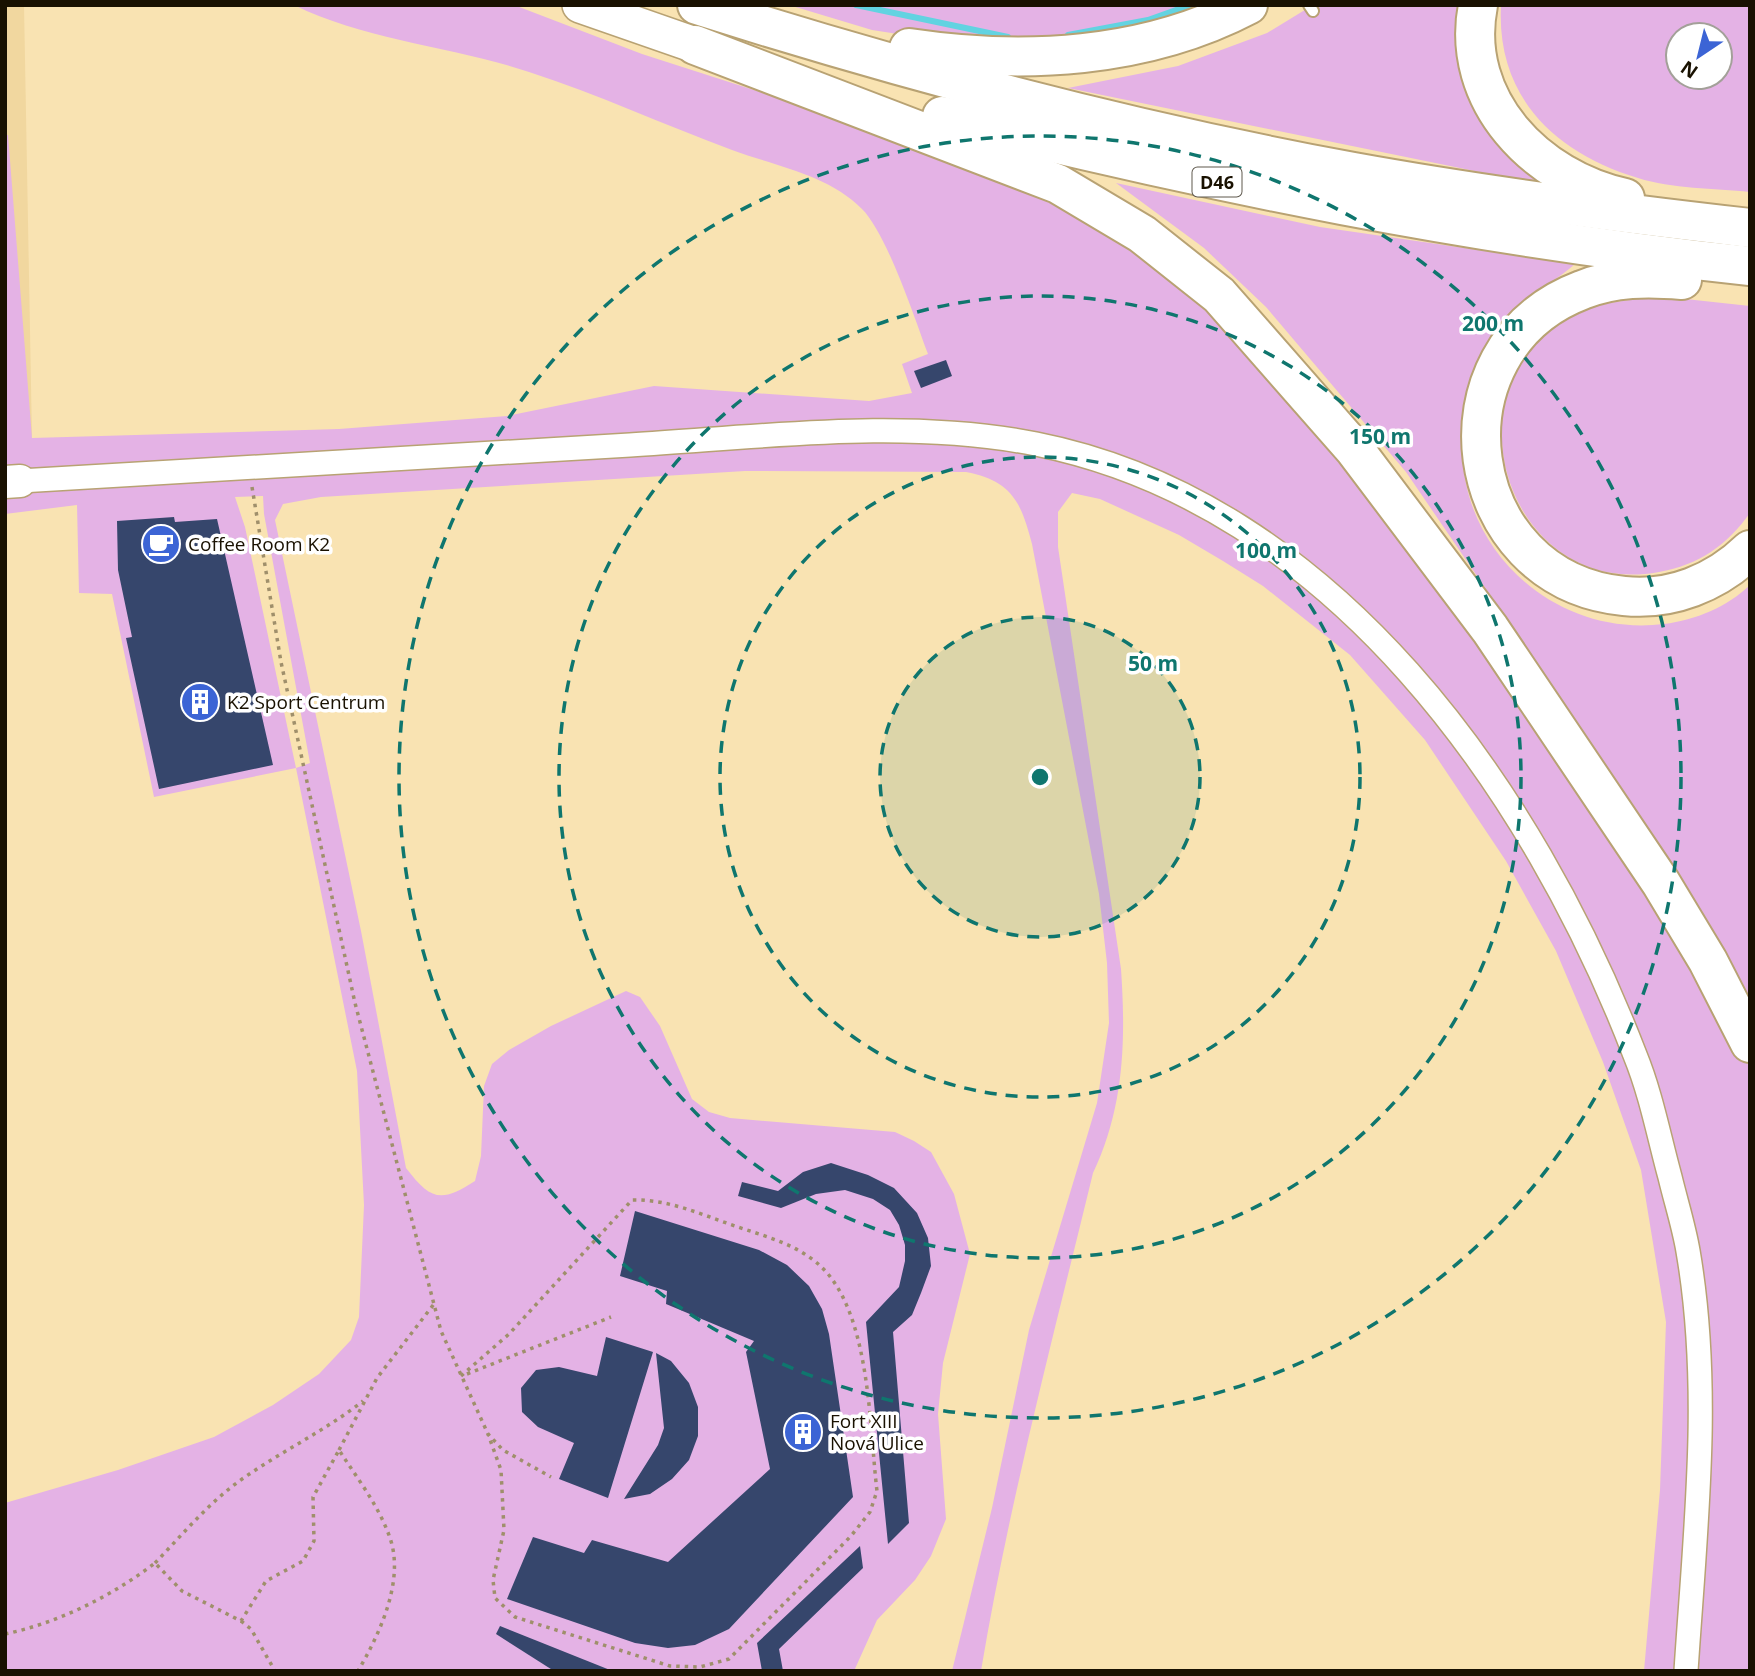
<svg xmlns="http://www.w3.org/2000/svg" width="1755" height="1676" font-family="'Open Sans',sans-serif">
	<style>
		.built { fill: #f1d79f }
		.green { fill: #e4b2e5; fill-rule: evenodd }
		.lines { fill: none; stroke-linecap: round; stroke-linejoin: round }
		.stream { stroke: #62d3e1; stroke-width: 6 }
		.building { fill: #36466c }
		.lane-casing { stroke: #b8a273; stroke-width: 14 }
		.street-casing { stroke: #b8a273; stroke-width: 26 }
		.secondary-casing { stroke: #b8a273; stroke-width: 35 }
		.primary-casing { stroke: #b8a273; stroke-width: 38 }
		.highway-casing { stroke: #b8a273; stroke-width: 42 }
		.path { stroke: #9f8f6b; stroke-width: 3.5; stroke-dasharray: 3.5 5; stroke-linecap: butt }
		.lane { stroke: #fff; stroke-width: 10 }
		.street { stroke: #fff; stroke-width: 23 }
		.secondary { stroke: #fff; stroke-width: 32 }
		.primary { stroke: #fff; stroke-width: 35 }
		.highway { stroke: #fff; stroke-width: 38 }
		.ring { fill: none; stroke: #0f766e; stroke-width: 3.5; stroke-dasharray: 12 9 }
		.labels { text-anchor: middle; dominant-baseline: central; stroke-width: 7; stroke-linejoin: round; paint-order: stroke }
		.shield { fill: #fff; stroke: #5e584d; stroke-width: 2 }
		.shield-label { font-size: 18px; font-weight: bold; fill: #191101 }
		.poi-label { font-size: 19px; fill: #191101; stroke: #fff; text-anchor: start }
		.centre { fill: #0f766e; stroke: #fff; stroke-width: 3.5 }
		.ring-label { font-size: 21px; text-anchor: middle; font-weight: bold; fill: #0f766e; stroke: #fff; stroke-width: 7; stroke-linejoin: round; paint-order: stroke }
	</style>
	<rect width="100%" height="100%" fill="#f9e3b2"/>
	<path class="built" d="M 5,5 L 24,5 L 32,438 L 5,440 Z"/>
	<g class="green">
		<path d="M 294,5 L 514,5 L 642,54 L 878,130 L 1019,179 L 1174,273 L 1279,382 L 1565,757 L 1745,1057 L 1750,1070 L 1750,1671 L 1644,1671 L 1660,1490 L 1666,1322 L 1641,1170 L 1603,1062 L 1556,951 L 1506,861 L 1425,740 L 1350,655 L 1263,586 L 1223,561 L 1179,535 L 1100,499 L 1072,493 L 1058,512 L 1058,547 L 1121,969 C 1126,1041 1124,1108 1093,1173 C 1053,1338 1009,1503 981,1671 L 952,1671 L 992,1508 L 1029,1330 L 1097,1103 L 1109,1023 L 1107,963 L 1099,894 L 1032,544 C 1021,502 1012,481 966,472 L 745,471 L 321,497 L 283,504 L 275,520 L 361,931 L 406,1168 C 430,1199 440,1204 475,1181 L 481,1156 L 484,1086 L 492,1064 L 509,1050 L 551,1026 L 626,991 L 640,997 L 660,1026 L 692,1099 L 709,1112 L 730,1118 L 895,1132 L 914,1141 L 931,1152 L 954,1194 L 970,1254 L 943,1363 L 938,1414 L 946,1519 L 931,1556 L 915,1580 L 877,1620 L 854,1671 L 5,1671 L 5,1503 L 118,1470 L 214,1437 L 273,1405 L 319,1374 L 351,1340 L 359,1317 L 364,1205 L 357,1071 L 296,768 L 154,797 L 112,594 L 79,593 L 77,505 L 5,514 L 5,135 L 8,135 L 32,438 L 339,429 L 507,416 L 654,386 L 869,401 L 912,393 L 902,364 L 928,354 C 915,319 887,234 862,209 C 829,175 775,166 732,150 C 664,125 598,94 529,72 C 452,46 367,41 294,5 ZM 263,496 L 264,514 L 310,763 L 296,768 L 245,527 L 235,497 Z"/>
		<path d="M 789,5 L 1228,5 L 1122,37 L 963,44 L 872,30 Z"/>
		<path d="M 1313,5 L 1459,5 L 1459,44 L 1490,130 L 1508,155 L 1548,186 L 1068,88 L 1178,66 L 1267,33 Z"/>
		<path d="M 1501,5 L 1750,5 L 1750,192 C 1714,188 1672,189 1638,178 C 1554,153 1496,96 1501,5 ZM 1678,35 L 1720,35 L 1720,77 L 1678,77 Z"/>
		<path d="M 1116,183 L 1320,227 L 1575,264 C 1559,278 1536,291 1522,308 C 1511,323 1477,380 1471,396 C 1431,520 1538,640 1664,624 C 1696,620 1727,607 1750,585 L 1750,998 L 1710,927 L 1619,784 L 1406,472 L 1266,307 L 1204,248 Z"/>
		<path d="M 1667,297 L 1750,306 L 1750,513 C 1727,545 1699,565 1659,572 C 1505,601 1438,378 1579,313 C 1607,300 1637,299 1667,297 Z"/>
	</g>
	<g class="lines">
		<g class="stream">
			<path d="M 856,5 L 1008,37"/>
			<path d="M 1068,35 L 1148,20 L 1190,5"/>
		</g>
	</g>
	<g class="building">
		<path d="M 946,360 L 952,376 L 921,388 L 914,371 Z"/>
		<path d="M 174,517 L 175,522 L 217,519 L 273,765 L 159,789 L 126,638 L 132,637 L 118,570 L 117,521 Z"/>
		<path d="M 831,1163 L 868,1175 L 894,1188 L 917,1213 L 928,1238 L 931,1266 L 921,1293 L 912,1315 L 893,1332 L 909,1523 L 888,1544 L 866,1322 L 899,1287 L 905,1261 L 905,1245 L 899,1225 L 890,1210 L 873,1199 L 845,1190 L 816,1194 L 781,1208 L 738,1196 L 742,1182 L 778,1191 L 803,1172 Z"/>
		<path d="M 635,1211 L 759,1250 L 787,1265 L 809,1286 L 822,1309 L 829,1334 L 853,1497 L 729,1629 L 695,1645 L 668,1648 L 635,1643 L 507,1599 L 533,1537 L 584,1553 L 592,1540 L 668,1562 L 770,1469 L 746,1352 L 754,1341 L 666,1304 L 667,1291 L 620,1276 Z"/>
		<path d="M 606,1337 L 653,1352 L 608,1498 L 559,1479 L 574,1443 L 538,1427 L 522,1412 L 521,1388 L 536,1370 L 559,1367 L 597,1376 Z"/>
		<path d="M 656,1353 L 671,1361 L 689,1383 L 698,1407 L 698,1436 L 689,1460 L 672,1479 L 650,1494 L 624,1499 L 658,1445 L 664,1428 Z"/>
		<path d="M 860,1546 L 863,1568 L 779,1649 L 783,1671 L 762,1671 L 757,1643 Z"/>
		<path d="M 500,1626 L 610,1670 L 610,1671 L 554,1671 L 496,1634 Z"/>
	</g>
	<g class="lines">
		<defs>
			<path id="lane" d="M 1309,5 L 1313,11"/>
			<path id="street" d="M 20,481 C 223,469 427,457 630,445 C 764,437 904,418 1036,444 C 1333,503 1533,790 1635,1055 C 1651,1094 1659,1137 1670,1177 C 1676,1202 1684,1227 1688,1251 C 1712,1390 1695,1532 1686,1671"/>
			<path id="secondary" d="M 5,482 L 20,481"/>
			<path id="primary" d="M 580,5 L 695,45"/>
			<g id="highway">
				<path d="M 697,5 C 912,73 1131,131 1353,172 C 1485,196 1617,213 1750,228"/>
				<path d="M 1478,5 C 1459,101 1537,179 1625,198"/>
				<path d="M 695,45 L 1058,184 L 1142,234 L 1219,295 L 1355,450 L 1490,629 L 1661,883 L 1708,961 L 1750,1043"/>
				<path d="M 909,48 C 1023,65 1145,59 1248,5"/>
				<path d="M 942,116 C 1209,183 1476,237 1750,266"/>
				<path d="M 1682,280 C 1648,277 1614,277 1582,290 C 1427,349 1458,580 1624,596 C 1671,601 1716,583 1750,550"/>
			</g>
		</defs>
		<use href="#lane" class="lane-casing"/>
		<use href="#street" class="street-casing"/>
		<use href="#secondary" class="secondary-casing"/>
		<use href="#primary" class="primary-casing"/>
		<use href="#highway" class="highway-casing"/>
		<g class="path">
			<path d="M 252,487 L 281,662 L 355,1003 L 441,1331 L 488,1434 L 503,1450 L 551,1477"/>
			<path d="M 467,1374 L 611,1317"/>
			<path d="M 461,1376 L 509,1334 L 632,1200 C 668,1199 700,1214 735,1226 C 764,1236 793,1243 817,1263 C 871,1308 869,1426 877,1491 L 870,1512 L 851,1536 L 729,1659 L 700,1667 L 670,1666 L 515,1617 L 495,1598 L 493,1580 L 504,1530 L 501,1470 L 488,1434"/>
			<path d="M 339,1450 L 377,1378 L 434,1304"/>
			<path d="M 155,1563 C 184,1533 210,1501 245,1477 C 284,1450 326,1430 363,1401"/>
			<path d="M 241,1621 L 251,1629 L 275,1671"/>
			<path d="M 5,1634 C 58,1623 112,1596 155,1563 L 182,1591 L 241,1621 L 266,1581 L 303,1561 L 314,1541 L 313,1497 L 339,1450 C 357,1478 379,1506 390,1538 C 405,1581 379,1635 358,1671"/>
		</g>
		<use href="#lane" class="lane"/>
		<use href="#street" class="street"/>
		<use href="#secondary" class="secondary"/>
		<use href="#primary" class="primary"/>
		<use href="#highway" class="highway"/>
	</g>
	<circle cx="1040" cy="777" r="160" fill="#0f766e" fill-opacity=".12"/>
	<g class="ring">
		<circle cx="1040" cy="777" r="160"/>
		<circle cx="1040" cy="777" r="320"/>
		<circle cx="1040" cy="777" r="481"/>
		<circle cx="1040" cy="777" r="641"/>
	</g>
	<defs>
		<symbol id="cafe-disc" viewBox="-11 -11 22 22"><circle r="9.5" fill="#3c64d5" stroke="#fff"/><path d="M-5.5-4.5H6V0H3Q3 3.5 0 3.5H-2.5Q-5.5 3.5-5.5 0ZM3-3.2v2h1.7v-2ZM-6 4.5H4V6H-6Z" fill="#fff"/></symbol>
		<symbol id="building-disc" viewBox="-11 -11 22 22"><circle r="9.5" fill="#3c64d5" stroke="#fff"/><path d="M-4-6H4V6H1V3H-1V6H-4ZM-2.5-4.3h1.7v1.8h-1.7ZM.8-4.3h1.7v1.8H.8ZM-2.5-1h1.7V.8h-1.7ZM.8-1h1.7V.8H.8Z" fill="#fff"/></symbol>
	</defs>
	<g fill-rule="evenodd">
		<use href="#cafe-disc" x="139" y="522" width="44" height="44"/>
		<use href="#building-disc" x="178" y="680" width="44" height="44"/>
		<use href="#building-disc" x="781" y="1410" width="44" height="44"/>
	</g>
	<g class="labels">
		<rect class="shield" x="1192.5" y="167.5" width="49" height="29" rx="5"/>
		<g class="shield-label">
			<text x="1217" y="182">D46</text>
		</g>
		<g class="poi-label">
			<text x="188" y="544">Coffee Room K2</text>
			<text x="227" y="702">K2 Sport Centrum</text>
			<text x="830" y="1421">Fort XIII<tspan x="830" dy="22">Nová Ulice</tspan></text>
		</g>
	</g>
	<circle cx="1040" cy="777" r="10" class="centre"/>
	<g class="ring-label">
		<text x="1493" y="331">200 m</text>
		<text x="1380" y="444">150 m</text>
		<text x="1266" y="558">100 m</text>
		<text x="1153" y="671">50 m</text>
	</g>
	<rect width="1755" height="1676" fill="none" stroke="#191101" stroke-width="14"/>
	<g transform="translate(1699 56) rotate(215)"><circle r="33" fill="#ffffff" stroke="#a3a099" stroke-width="2"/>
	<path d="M0-5L12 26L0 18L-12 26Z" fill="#3c64d5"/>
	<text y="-10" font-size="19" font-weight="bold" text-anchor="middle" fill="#191101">N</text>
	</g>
</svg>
